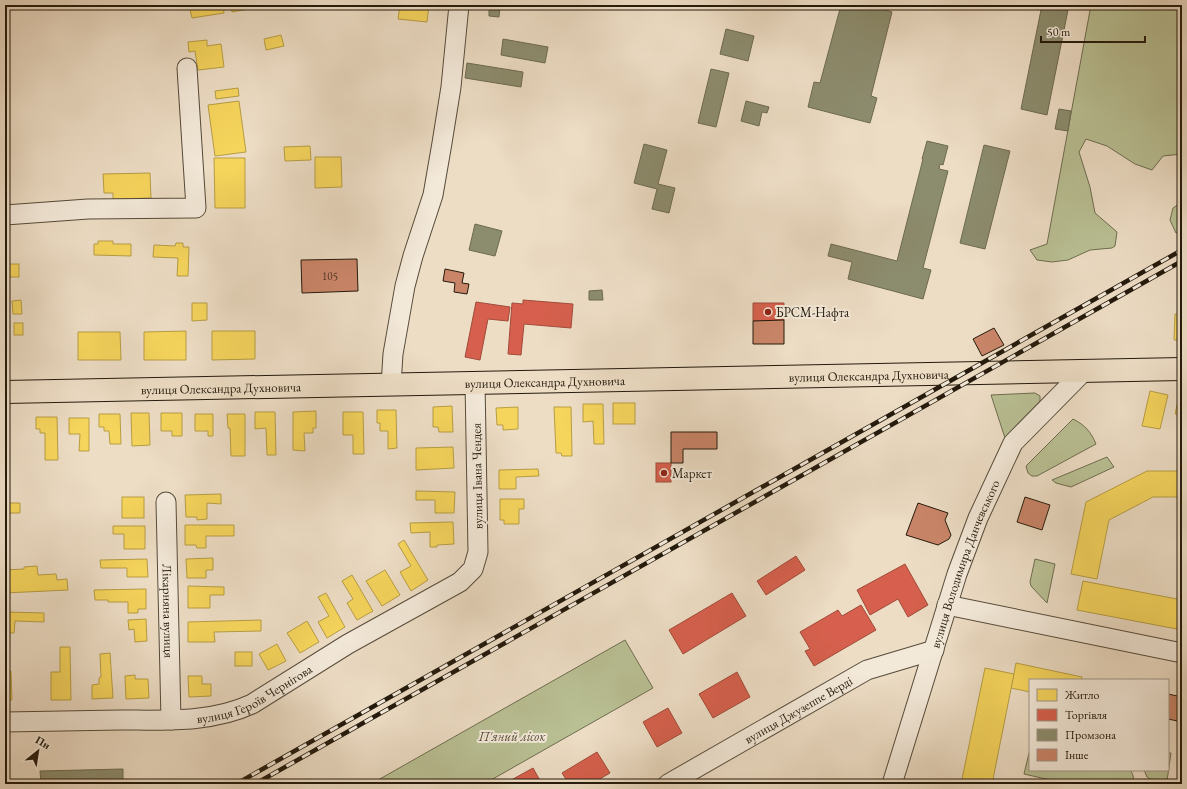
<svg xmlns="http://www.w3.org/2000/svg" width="1187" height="789" font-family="'EB Garamond',serif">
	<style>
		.green { fill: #b9c094; stroke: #6e6d50 }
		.homes { fill: #f6d55c; stroke: #b79d44 }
		.shops { fill: #d6604d; stroke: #a14b3a }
		.industry { fill: #8c8c6e; stroke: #6d6a51 }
		.building { fill: #ca8569; stroke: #241a0c }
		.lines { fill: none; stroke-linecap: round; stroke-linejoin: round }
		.minor-casing { stroke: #564b3a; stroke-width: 21 }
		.major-casing { stroke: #241a0c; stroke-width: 24 }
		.minor { stroke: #f3e9d9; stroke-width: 19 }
		.major { stroke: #edddc5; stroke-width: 22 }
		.rail-casing { stroke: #241a0c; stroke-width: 4.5 }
		.rail { stroke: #f3e9d9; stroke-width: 3; stroke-dasharray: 9; stroke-linecap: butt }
		.poi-dot { fill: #8f2418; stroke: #f3e9d9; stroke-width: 1.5 }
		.labels { text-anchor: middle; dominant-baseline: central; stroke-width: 4; stroke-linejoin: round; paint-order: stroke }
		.number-label { font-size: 11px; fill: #4e3523 }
		.poi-label { font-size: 13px; fill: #241a0c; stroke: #f3e9d9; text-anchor: start }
		.street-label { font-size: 13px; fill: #241a0c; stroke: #f3e9d9 }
		.park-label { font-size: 13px; font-style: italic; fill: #514c35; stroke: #f3e9d9 }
	</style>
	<rect width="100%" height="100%" fill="#edddc5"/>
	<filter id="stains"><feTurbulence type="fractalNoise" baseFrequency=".005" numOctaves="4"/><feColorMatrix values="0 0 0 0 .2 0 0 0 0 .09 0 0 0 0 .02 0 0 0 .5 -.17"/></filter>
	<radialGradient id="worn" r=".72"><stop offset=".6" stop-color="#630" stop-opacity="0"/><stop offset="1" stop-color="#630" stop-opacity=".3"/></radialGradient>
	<g class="green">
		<path d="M 1091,5 L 1182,5 L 1182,154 L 1163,156 L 1152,170 L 1135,164 L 1107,146 L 1086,139 L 1079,152 L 1090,187 L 1095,213 L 1117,232 L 1115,246 L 1112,248 L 1090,250 L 1068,260 L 1052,262 L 1037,260 L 1030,250 L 1047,244 Z"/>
		<path d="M 1182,202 L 1182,230 L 1176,233 L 1170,220 L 1173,208 Z"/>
		<path d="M 1035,393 L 1040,396 L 1040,401 L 1006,441 L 991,395 Z"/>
		<path d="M 1073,419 C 1085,425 1091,432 1096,444 L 1037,476 L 1032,476 L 1028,473 L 1026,466 Z"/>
		<path d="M 1107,457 L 1114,467 L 1071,487 L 1056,483 L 1052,480 Z"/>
		<path d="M 1035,559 L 1055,564 L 1047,603 L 1031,586 L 1030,582 Z"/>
		<path d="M 625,640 L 653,688 L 484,784 L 371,784 Z"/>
		<path d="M 1030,749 L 1030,770 L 1130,770 C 1134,775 1134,779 1132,784 L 1068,784 L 1024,774 Z"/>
		<path d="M 1168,753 L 1171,753 L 1167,781 L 1164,783 L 1150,779 L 1147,777 L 1144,770 L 1168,770 Z"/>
	</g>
	<g class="homes">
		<path d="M 189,5 L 223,5 L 224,13 L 192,18 Z"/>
		<path d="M 231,5 L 254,5 L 254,8 L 232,12 Z"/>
		<path d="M 400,5 L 429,5 L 427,22 L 398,19 Z"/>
		<path d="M 281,35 L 284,46 L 266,50 L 264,39 Z"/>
		<path d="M 207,40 L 207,46 L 221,44 L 224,67 L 198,70 L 195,51 L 189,52 L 188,42 Z"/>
		<path d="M 238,88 L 239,96 L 216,99 L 215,91 Z"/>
		<path d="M 239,101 L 246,152 L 215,156 L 208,105 Z"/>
		<path d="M 310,146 L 311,160 L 285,161 L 284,147 Z"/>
		<path d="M 315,157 L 341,157 L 342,187 L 315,188 Z"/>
		<path d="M 214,158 L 245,158 L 245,208 L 215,208 Z"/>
		<path d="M 150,173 L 151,198 L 113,199 L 113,193 L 104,193 L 103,174 Z"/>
		<path d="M 98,241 L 113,241 L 113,244 L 131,244 L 131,256 L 94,255 L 94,244 L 98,244 Z"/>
		<path d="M 176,243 L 183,243 L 183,247 L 189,247 L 188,276 L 177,276 L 178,258 L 153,257 L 154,245 L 175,246 Z"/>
		<rect x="5" y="264" width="14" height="13"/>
		<path d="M 21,300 L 22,314 L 13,314 L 12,301 Z"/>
		<path d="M 192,303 L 207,303 L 207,320 L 192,321 Z"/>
		<path d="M 1175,314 L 1182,314 L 1182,340 L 1174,340 Z"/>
		<rect x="14" y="323" width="9" height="12"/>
		<path d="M 186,331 L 186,360 L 144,360 L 144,332 Z"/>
		<path d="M 212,331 L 255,331 L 255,359 L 212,360 Z"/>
		<path d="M 78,332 L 120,332 L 121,360 L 78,360 Z"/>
		<path d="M 1150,391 L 1168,395 L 1160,429 L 1142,426 Z"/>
		<path d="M 1180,392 L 1182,392 L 1182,415 L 1175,414 Z"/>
		<rect x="613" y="403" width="22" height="21"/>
		<path d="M 583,404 L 603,404 L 604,444 L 594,444 L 593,421 L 583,422 Z"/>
		<path d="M 452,406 L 453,432 L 439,432 L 438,427 L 433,427 L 433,407 Z"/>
		<path d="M 518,407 L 518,429 L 503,430 L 503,425 L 497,425 L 496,408 Z"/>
		<path d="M 554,407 L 571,407 L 572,456 L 562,456 L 561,453 L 556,453 Z"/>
		<path d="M 377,410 L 396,410 L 397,448 L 388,449 L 388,431 L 380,431 L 380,423 L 377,423 Z"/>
		<path d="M 316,411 L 316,428 L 313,428 L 313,433 L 304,433 L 305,451 L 293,450 L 293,412 Z"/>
		<path d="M 255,412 L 275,412 L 276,455 L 267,455 L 266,428 L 255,429 Z"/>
		<path d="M 343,412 L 363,412 L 364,454 L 353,454 L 353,435 L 343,435 Z"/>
		<path d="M 131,413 L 149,413 L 150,445 L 132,446 Z"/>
		<path d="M 161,413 L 182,413 L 182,436 L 172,436 L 172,431 L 161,431 Z"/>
		<path d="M 99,414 L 120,414 L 121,444 L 110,444 L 109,431 L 104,431 L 104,427 L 99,427 Z"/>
		<path d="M 195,414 L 213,414 L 213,436 L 208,436 L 208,431 L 195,431 Z"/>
		<path d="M 227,414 L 245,414 L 245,456 L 231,456 L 230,428 L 228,428 Z"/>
		<path d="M 5,417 L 8,417 L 9,436 L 5,436 Z"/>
		<path d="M 36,417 L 57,417 L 58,460 L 45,460 L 45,433 L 40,433 L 40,429 L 36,429 Z"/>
		<path d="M 69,418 L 89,418 L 89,451 L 79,451 L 80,434 L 69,434 Z"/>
		<path d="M 453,447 L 454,468 L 416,470 L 416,448 Z"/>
		<path d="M 538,469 L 539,476 L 516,477 L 516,489 L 499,489 L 499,470 Z"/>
		<path d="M 1147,471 L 1182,471 L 1182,497 L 1153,497 L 1109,520 L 1097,579 L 1071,574 L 1086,502 Z"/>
		<path d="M 416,491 L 455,492 L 454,513 L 435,513 L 435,500 L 416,500 Z"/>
		<path d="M 221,494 L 221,504 L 207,503 L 207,519 L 197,520 L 197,517 L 186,517 L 185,495 Z"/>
		<rect x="122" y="497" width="22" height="21"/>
		<path d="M 500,499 L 524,499 L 524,509 L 519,509 L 519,524 L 504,524 L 504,520 L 500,520 Z"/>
		<path d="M 5,503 L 20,503 L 20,513 L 8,513 L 9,539 L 5,539 Z"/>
		<path d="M 453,522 L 454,544 L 437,545 L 437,547 L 430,547 L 430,532 L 411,533 L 410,523 Z"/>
		<path d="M 185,525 L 234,525 L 234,536 L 206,536 L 206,548 L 197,548 L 196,545 L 185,545 Z"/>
		<path d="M 113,526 L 145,526 L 145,549 L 124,549 L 124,534 L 113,534 Z"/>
		<path d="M 404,540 L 428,580 L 411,591 L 400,572 L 411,566 L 398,544 Z"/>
		<path d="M 213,558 L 213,570 L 206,570 L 206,578 L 187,578 L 186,559 Z"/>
		<path d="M 147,559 L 148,577 L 127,577 L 127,568 L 101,568 L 100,560 Z"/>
		<path d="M 37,566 L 38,575 L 56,574 L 57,580 L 67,579 L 68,590 L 5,593 L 5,570 L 24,569 L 24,567 Z"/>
		<path d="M 385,570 L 400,595 L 382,606 L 366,581 Z"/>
		<path d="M 352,575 L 373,611 L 357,620 L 347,603 L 353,599 L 342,581 Z"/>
		<path d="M 1083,581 L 1182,600 L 1182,630 L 1077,610 Z"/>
		<path d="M 188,586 L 224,587 L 224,595 L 210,595 L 210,608 L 188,608 Z"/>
		<path d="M 146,589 L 146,609 L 138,609 L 138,613 L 128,613 L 128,602 L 108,602 L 108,600 L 95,600 L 94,590 Z"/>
		<path d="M 326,593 L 345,627 L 327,638 L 318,622 L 329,616 L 318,597 Z"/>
		<path d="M 5,612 L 44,613 L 44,622 L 15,621 L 14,633 L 5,633 Z"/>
		<path d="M 146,619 L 147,641 L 135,642 L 134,629 L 129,630 L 128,620 Z"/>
		<path d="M 261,620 L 261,631 L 214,632 L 215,642 L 188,642 L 188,622 Z"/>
		<path d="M 307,621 L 319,642 L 300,653 L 287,633 Z"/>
		<path d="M 277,644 L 286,661 L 268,670 L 259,654 Z"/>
		<path d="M 60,647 L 70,647 L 71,700 L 51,700 L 51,672 L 60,672 Z"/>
		<rect x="235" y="652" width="17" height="14"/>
		<path d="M 110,653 L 113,698 L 92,699 L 92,685 L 99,684 L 99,678 L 101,677 L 100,654 Z"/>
		<path d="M 1016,663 L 1082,677 L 1081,680 L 1030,680 L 1030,692 L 1011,688 Z"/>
		<path d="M 985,668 L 1014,674 L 992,784 L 961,784 Z"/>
		<path d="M 5,671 L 11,671 L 12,700 L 5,700 Z"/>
		<path d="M 135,675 L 135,679 L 148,679 L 149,698 L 126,699 L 125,676 Z"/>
		<path d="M 188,676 L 202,676 L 202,684 L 211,684 L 211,696 L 189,697 Z"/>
	</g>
	<g class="shops">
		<path d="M 523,300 L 573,304 L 571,328 L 524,324 L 521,355 L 508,354 L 512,303 L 523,304 Z"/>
		<path d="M 476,302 L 510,307 L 508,321 L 488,319 L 480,360 L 465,357 Z"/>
		<path d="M 753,303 L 784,303 L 784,320 L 753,321 Z"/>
		<rect x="656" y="463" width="15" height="19"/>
		<path d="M 796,556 L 805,570 L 766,595 L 757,581 Z"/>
		<path d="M 905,564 L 928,605 L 908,617 L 898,599 L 870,615 L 857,590 Z"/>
		<path d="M 732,593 L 746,616 L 683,654 L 669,630 Z"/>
		<path d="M 861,605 L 876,630 L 814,666 L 805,651 L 810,649 L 800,632 L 838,610 L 842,616 Z"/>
		<path d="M 737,672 L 750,697 L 713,718 L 699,694 Z"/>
		<path d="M 668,708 L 682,733 L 657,747 L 643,722 Z"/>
		<path d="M 597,752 L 610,773 L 591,784 L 569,784 L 562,773 Z"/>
		<path d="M 533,768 L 542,784 L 504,784 Z"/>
	</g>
	<g class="industry">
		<path d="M 489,5 L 500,5 L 499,17 L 489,16 Z"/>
		<path d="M 841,5 L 887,5 L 886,10 L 892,12 L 871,96 L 877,98 L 870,123 L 808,107 L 814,82 L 820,83 Z"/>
		<path d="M 1042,5 L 1069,5 L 1047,115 L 1021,109 Z"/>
		<path d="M 726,29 L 754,36 L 748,61 L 720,54 Z"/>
		<path d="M 503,39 L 548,47 L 545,63 L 501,55 Z"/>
		<path d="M 467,63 L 523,72 L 521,87 L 465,78 Z"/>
		<path d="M 711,69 L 729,73 L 716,127 L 698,123 Z"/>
		<path d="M 746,101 L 769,107 L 767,113 L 762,112 L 759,126 L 741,121 Z"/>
		<path d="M 1059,109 L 1071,111 L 1068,131 L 1055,129 Z"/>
		<path d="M 927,141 L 948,146 L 943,165 L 940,164 L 939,169 L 948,171 L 923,268 L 931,270 L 923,299 L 848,279 L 852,262 L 828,256 L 831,244 L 897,261 L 923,159 L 922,159 Z"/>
		<path d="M 644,144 L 667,150 L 658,184 L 675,188 L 669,213 L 652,209 L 657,189 L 634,183 Z"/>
		<path d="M 984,145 L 1010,151 L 985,249 L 960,243 Z"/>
		<path d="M 475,224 L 502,231 L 495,256 L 469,250 Z"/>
		<path d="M 602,290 L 603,300 L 589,300 L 589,291 Z"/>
		<path d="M 123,769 L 123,784 L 41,784 L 40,771 Z"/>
	</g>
	<g class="building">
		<path d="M 357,259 L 358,291 L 302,293 L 301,260 Z"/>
		<path d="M 445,269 L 464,273 L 462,283 L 469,284 L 467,294 L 454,292 L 455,283 L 443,281 Z"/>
		<path d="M 784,320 L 784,344 L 753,344 L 753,321 Z"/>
		<path d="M 994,328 L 1004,345 L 982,356 L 973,339 Z"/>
		<path d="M 671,432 L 717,432 L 717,449 L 683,449 L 683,463 L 671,463 Z"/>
		<path d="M 1025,497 L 1050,505 L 1042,530 L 1017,522 Z"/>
		<path d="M 918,503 L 948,513 L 945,520 L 951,535 L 949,539 L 938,545 L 906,535 Z"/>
		<path d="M 1168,694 L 1182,697 L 1182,722 L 1168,719 Z"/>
	</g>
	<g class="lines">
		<defs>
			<g id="minor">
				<path d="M 5,215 L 88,209 L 196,208 L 187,68"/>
				<path d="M 391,385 L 393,354 L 405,286 L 413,256 L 433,195 L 442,143 L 451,87 L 459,5"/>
				<path id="s1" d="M 166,502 L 171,720"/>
				<path d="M 947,605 L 1182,653"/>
				<path id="s2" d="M 5,722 C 43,721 82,721 120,720 C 165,720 211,723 252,704 L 348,644 L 460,582 L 473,569 L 478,552 L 475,382"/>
				<path id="s3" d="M 668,784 L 867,670 L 934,650"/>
				<path id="s4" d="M 892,784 L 957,574 L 978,518 L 1013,443 L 1084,371"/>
			</g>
			<g id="major">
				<path id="s5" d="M 5,392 L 1182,369"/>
			</g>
		</defs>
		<use href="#minor" class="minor-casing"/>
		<use href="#major" class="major-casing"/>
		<use href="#minor" class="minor"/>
		<use href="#major" class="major"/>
		<defs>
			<g id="rail">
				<path d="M 236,784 L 1182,250"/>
				<path d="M 255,784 L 1182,261"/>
			</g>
		</defs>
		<use href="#rail" class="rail-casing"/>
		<use href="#rail" class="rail"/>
	</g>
	<g class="poi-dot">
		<circle cx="768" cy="312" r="4"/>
		<circle cx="664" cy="473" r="4"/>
	</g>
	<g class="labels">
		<g class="number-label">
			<text x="330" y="276">105</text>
		</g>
		<g class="poi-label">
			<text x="776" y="312">БРСМ-Нафта</text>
			<text x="672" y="473">Маркет</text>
		</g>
		<g class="street-label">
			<text stroke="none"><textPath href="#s5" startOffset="864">вулиця Олександра Духновича</textPath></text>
			<text stroke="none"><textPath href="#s5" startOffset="540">вулиця Олександра Духновича</textPath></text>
			<text stroke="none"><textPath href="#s5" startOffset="216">вулиця Олександра Духновича</textPath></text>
			<text transform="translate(477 476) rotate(-91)">вулиця Івана Чендея</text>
			<text stroke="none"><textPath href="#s4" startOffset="232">вулиця Володимира Данчевського</textPath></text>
			<text stroke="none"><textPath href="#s1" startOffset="109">Лікарняна вулиця</textPath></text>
			<text stroke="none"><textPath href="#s2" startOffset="255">вулиця Героїв Чернігова</textPath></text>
			<text stroke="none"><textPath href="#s3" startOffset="150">вулиця Джузеппе Верді</textPath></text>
		</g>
		<g class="park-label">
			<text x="512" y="736">П'яний лісок</text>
		</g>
	</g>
	<rect width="1187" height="789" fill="none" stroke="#edddc5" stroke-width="20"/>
	<rect x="6" y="6" width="1175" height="777" fill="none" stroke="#241a0c" stroke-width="2"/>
	<rect x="10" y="10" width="1167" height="769" fill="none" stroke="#241a0c"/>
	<rect x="1029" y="679" width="140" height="92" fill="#f3e9d9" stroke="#a09687"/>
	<rect x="1037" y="689" width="20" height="12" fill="#f6d55c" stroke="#a09687"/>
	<text x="1065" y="699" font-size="12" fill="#241a0c">Житло</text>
	<rect x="1037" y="709" width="20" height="12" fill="#d6604d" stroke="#a09687"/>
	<text x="1065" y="719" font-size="12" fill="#241a0c">Торгівля</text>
	<rect x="1037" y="729" width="20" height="12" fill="#8c8c6e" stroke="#a09687"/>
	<text x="1065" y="739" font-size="12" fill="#241a0c">Промзона</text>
	<rect x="1037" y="749" width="20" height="12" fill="#ca8569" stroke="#a09687"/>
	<text x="1065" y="759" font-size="12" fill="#241a0c">Інше</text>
	<g transform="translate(38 751) rotate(30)" stroke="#f3e9d9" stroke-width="3" paint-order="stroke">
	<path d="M0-3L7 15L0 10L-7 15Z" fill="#241a0c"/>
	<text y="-6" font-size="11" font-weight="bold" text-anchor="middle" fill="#241a0c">Пн</text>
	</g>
	<path d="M1041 36v6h104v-6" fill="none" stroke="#241a0c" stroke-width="2"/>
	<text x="1047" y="36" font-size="12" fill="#241a0c" stroke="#f3e9d9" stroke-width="3" paint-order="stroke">50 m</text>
	<rect width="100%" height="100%" filter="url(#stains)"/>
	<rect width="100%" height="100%" fill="url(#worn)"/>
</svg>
